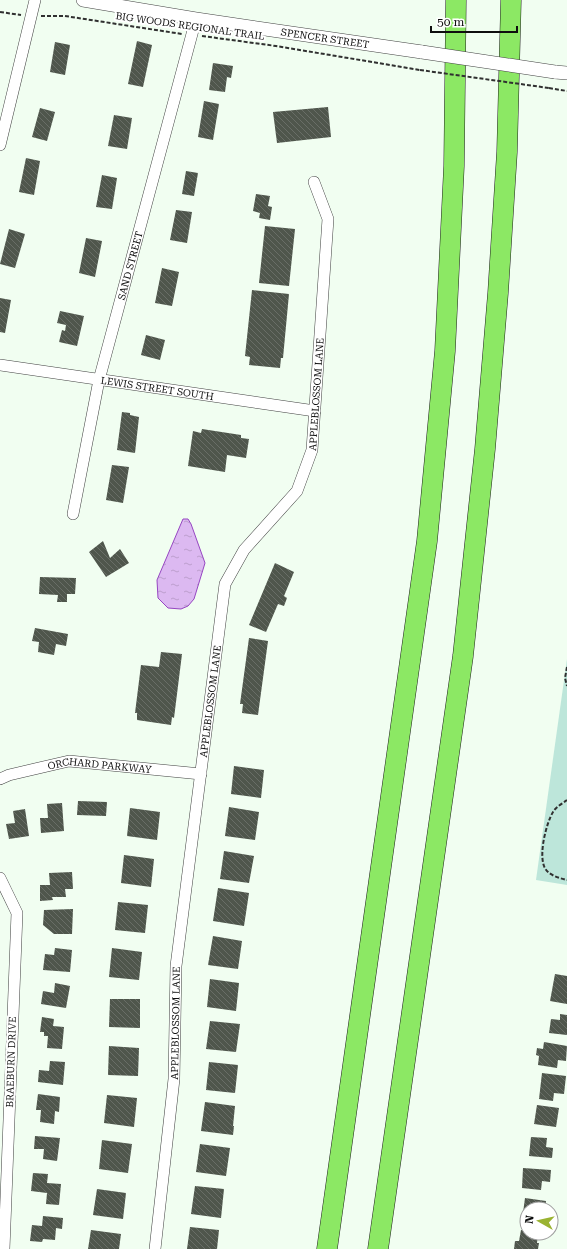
<svg xmlns="http://www.w3.org/2000/svg" width="567" height="1249" font-family="'Roboto Serif',serif">
	<style>
		.green { fill: #bde6da }
		.water { fill: url(#water-ripples); stroke: #9646c2 }
		.building { fill: url(#building-back-hatch) }
		.lines { fill: none; stroke-linecap: round; stroke-linejoin: round }
		.minor-casing { stroke: #414141; stroke-width: 12 }
		.tertiary-casing { stroke: #414141; stroke-width: 14 }
		.motorway-casing { stroke: #1f1f1f; stroke-width: 21 }
		.path { stroke: #303030; stroke-width: 2; stroke-dasharray: 4 2; stroke-linecap: butt }
		.minor { stroke: #fff; stroke-width: 11 }
		.tertiary { stroke: #fff; stroke-width: 13 }
		.motorway { stroke: #8ce864; stroke-width: 20 }
		.tertiary-bridge-casing { stroke: #414141; stroke-width: 14; stroke-linecap: butt }
		.path-bridge { stroke: #303030; stroke-width: 2; stroke-dasharray: 4 2; stroke-linecap: butt }
		.tertiary-bridge { stroke: #fff; stroke-width: 13 }
		.labels { text-anchor: middle; dominant-baseline: central; stroke-width: 4; stroke-linejoin: round; paint-order: stroke }
		.street-label { font-size: 10px; fill: #0e0e0e; stroke: #fff }
	</style>
	<defs>
		<pattern id="water-ripples" width="26" height="14" patternUnits="userSpaceOnUse"><rect width="26" height="14" fill="#dcb9f1"/><path d="M2 4q2-2 4 0t4 0M15 11q2-2 4 0t4 0" fill="none" stroke="#bc9ecd"/></pattern>
		<pattern id="building-back-hatch" width="6" height="6" patternUnits="userSpaceOnUse"><rect width="6" height="6" fill="#4f564c"/><path d="M-1 5l2 2M0 0l6 6M5-1l2 2" fill="none" stroke="#696e67"/></pattern>
	</defs>
	<rect width="100%" height="100%" fill="#f1fef1"/>
	<path class="green" d="M 567,659 L 567,885 L 536,880 Z"/>
	<path class="water" d="M 183,519 L 188,519 L 191,524 L 205,563 L 194,599 L 188,606 L 181,609 L 168,608 L 158,598 L 157,580 Z"/>
	<g class="building">
		<path d="M 137,41 L 152,45 L 143,87 L 128,84 Z"/>
		<path d="M 55,42 L 70,45 L 65,75 L 50,72 Z"/>
		<path d="M 213,63 L 233,66 L 231,78 L 227,77 L 225,92 L 209,90 Z"/>
		<path d="M 204,101 L 219,104 L 213,140 L 198,137 Z"/>
		<path d="M 328,107 L 331,137 L 277,143 L 273,112 Z"/>
		<path d="M 40,108 L 55,112 L 47,141 L 32,137 Z"/>
		<path d="M 114,115 L 132,118 L 127,149 L 108,146 Z"/>
		<path d="M 26,158 L 40,161 L 34,195 L 19,192 Z"/>
		<path d="M 186,171 L 198,173 L 194,196 L 182,194 Z"/>
		<path d="M 102,175 L 117,178 L 112,209 L 96,207 Z"/>
		<path d="M 256,194 L 270,196 L 268,206 L 272,207 L 270,220 L 259,218 L 260,213 L 253,211 Z"/>
		<path d="M 176,210 L 192,212 L 187,243 L 170,240 Z"/>
		<path d="M 265,226 L 295,229 L 289,286 L 259,283 Z"/>
		<path d="M 9,229 L 25,234 L 15,268 L 0,264 Z"/>
		<path d="M 86,238 L 102,241 L 95,277 L 79,273 Z"/>
		<path d="M 162,268 L 179,272 L 172,306 L 155,303 Z"/>
		<path d="M 252,290 L 289,294 L 283,358 L 281,358 L 280,368 L 249,365 L 250,357 L 245,356 Z"/>
		<path d="M 0,298 L 11,300 L 5,333 L 0,332 Z"/>
		<path d="M 60,311 L 84,316 L 77,346 L 59,342 L 62,330 L 65,331 L 66,325 L 57,323 Z"/>
		<path d="M 146,335 L 165,340 L 160,360 L 141,355 Z"/>
		<path d="M 122,412 L 130,413 L 130,415 L 139,417 L 135,453 L 117,450 Z"/>
		<path d="M 202,429 L 241,435 L 241,438 L 249,439 L 246,458 L 227,455 L 225,472 L 188,466 L 193,431 L 201,433 Z"/>
		<path d="M 112,465 L 129,467 L 123,503 L 106,500 Z"/>
		<path d="M 103,541 L 110,558 L 120,549 L 129,563 L 106,577 L 89,552 Z"/>
		<path d="M 275,563 L 294,572 L 284,596 L 287,598 L 284,606 L 278,604 L 266,632 L 249,625 Z"/>
		<path d="M 40,577 L 76,578 L 75,594 L 67,594 L 67,602 L 57,602 L 58,595 L 39,594 Z"/>
		<path d="M 35,628 L 68,634 L 66,646 L 56,644 L 54,655 L 38,652 L 39,642 L 32,641 Z"/>
		<path d="M 249,638 L 268,641 L 258,715 L 242,713 L 243,704 L 240,704 Z"/>
		<path d="M 161,652 L 182,654 L 174,718 L 172,717 L 171,725 L 137,720 L 137,713 L 135,713 L 141,665 L 159,667 Z"/>
		<path d="M 234,766 L 264,770 L 261,798 L 231,794 Z"/>
		<path d="M 78,801 L 107,802 L 106,816 L 77,815 Z"/>
		<path d="M 62,803 L 64,831 L 41,833 L 40,818 L 48,818 L 47,804 Z"/>
		<path d="M 229,807 L 259,812 L 255,840 L 225,836 Z"/>
		<path d="M 130,808 L 160,812 L 157,840 L 127,836 Z"/>
		<path d="M 25,809 L 29,836 L 9,839 L 6,824 L 15,823 L 13,811 Z"/>
		<path d="M 224,851 L 254,856 L 249,883 L 220,879 Z"/>
		<path d="M 124,855 L 154,859 L 151,887 L 121,883 Z"/>
		<path d="M 72,872 L 73,889 L 65,889 L 66,897 L 52,897 L 53,900 L 40,901 L 40,885 L 50,885 L 49,873 Z"/>
		<path d="M 218,888 L 249,893 L 244,926 L 213,921 Z"/>
		<path d="M 118,902 L 148,905 L 145,933 L 115,930 Z"/>
		<path d="M 73,909 L 72,934 L 54,934 L 43,925 L 44,910 Z"/>
		<path d="M 213,936 L 242,941 L 238,969 L 208,965 Z"/>
		<path d="M 55,948 L 72,950 L 70,972 L 43,970 L 45,954 L 54,955 Z"/>
		<path d="M 112,948 L 142,952 L 139,980 L 109,977 Z"/>
		<path d="M 555,974 L 567,976 L 567,1004 L 550,1001 Z"/>
		<path d="M 210,979 L 239,983 L 236,1011 L 207,1007 Z"/>
		<path d="M 55,983 L 70,986 L 66,1008 L 41,1004 L 43,991 L 54,993 Z"/>
		<path d="M 110,999 L 140,999 L 140,1028 L 109,1027 Z"/>
		<path d="M 560,1014 L 567,1015 L 567,1035 L 549,1033 L 551,1019 L 560,1020 Z"/>
		<path d="M 42,1017 L 54,1019 L 53,1026 L 64,1027 L 62,1049 L 47,1048 L 48,1036 L 44,1036 L 44,1032 L 40,1032 Z"/>
		<path d="M 210,1021 L 240,1024 L 236,1052 L 206,1049 Z"/>
		<path d="M 544,1042 L 567,1046 L 566,1061 L 558,1060 L 557,1068 L 538,1065 L 539,1056 L 536,1055 L 537,1048 L 543,1049 Z"/>
		<path d="M 109,1046 L 139,1048 L 138,1076 L 108,1075 Z"/>
		<path d="M 50,1061 L 65,1062 L 63,1085 L 38,1082 L 39,1070 L 49,1071 Z"/>
		<path d="M 209,1062 L 238,1065 L 235,1093 L 206,1090 Z"/>
		<path d="M 542,1073 L 566,1076 L 564,1094 L 554,1093 L 553,1101 L 539,1099 Z"/>
		<path d="M 38,1094 L 60,1097 L 59,1112 L 55,1111 L 54,1124 L 40,1122 L 41,1110 L 36,1110 Z"/>
		<path d="M 107,1095 L 137,1098 L 134,1127 L 104,1123 Z"/>
		<path d="M 205,1102 L 235,1106 L 233,1126 L 234,1126 L 233,1135 L 201,1131 Z"/>
		<path d="M 537,1105 L 559,1108 L 556,1127 L 534,1124 Z"/>
		<path d="M 35,1136 L 60,1138 L 57,1161 L 43,1159 L 44,1149 L 34,1149 Z"/>
		<path d="M 531,1137 L 547,1138 L 546,1147 L 553,1148 L 552,1158 L 529,1156 Z"/>
		<path d="M 102,1140 L 132,1144 L 128,1173 L 99,1169 Z"/>
		<path d="M 200,1144 L 230,1148 L 226,1176 L 196,1172 Z"/>
		<path d="M 523,1168 L 551,1170 L 550,1182 L 542,1181 L 541,1190 L 522,1188 Z"/>
		<path d="M 33,1173 L 48,1174 L 47,1183 L 61,1184 L 59,1205 L 46,1204 L 47,1193 L 31,1191 Z"/>
		<path d="M 195,1186 L 224,1189 L 221,1218 L 191,1214 Z"/>
		<path d="M 97,1189 L 126,1193 L 123,1219 L 93,1215 Z"/>
		<path d="M 525,1198 L 546,1201 L 545,1209 L 527,1209 L 527,1220 L 522,1220 Z"/>
		<path d="M 43,1216 L 63,1218 L 62,1229 L 56,1228 L 55,1240 L 43,1239 L 42,1242 L 30,1241 L 32,1225 L 42,1226 Z"/>
		<path d="M 190,1227 L 219,1230 L 217,1249 L 187,1249 Z"/>
		<path d="M 91,1230 L 121,1234 L 119,1249 L 88,1249 Z"/>
		<path d="M 521,1230 L 527,1231 L 527,1233 L 538,1233 L 537,1243 L 539,1243 L 538,1249 L 514,1249 L 515,1241 L 519,1241 Z"/>
	</g>
	<g class="lines">
		<defs>
			<g id="minor">
				<path d="M 0,145 L 35,0"/>
				<path id="s1" d="M 0,365 L 315,411"/>
				<path id="s2" d="M 73,514 L 99,380 L 196,19"/>
				<path id="s3" d="M 0,779 L 9,775 L 69,761 L 201,774"/>
				<path d="M 0,878 L 17,913 L 4,1249"/>
				<path id="s4" d="M 155,1249 L 174,1079 L 176,966 L 225,584 L 244,550 L 297,491 L 312,450 L 328,219 L 314,182"/>
			</g>
			<g id="tertiary">
				<path id="s5" d="M 83,0 L 196,19 L 422,52"/>
				<path d="M 555,72 L 567,73"/>
			</g>
			<g id="motorway">
				<path d="M 327,1249 L 427,541 L 445,351 L 454,166 L 456,0"/>
				<path d="M 378,1249 L 463,656 L 485,449 L 498,293 L 507,152 L 511,0"/>
			</g>
		</defs>
		<use href="#minor" class="minor-casing"/>
		<use href="#tertiary" class="tertiary-casing"/>
		<use href="#motorway" class="motorway-casing"/>
		<g class="path">
			<path d="M 0,12 L 21,15"/>
			<path d="M 41,16 L 65,16 L 182,34"/>
			<path d="M 202,36 L 276,46 L 420,70"/>
			<path d="M 549,88 L 567,91"/>
			<path d="M 567,667 L 565,678 L 567,686"/>
			<path d="M 567,800 C 563,803 556,807 553,812 C 546,824 539,853 544,866 C 547,875 559,878 567,880"/>
		</g>
		<use href="#minor" class="minor"/>
		<use href="#tertiary" class="tertiary"/>
		<use href="#motorway" class="motorway"/>
		<defs>
			<path id="tertiary-bridge" d="M 422,52 L 555,72"/>
		</defs>
		<use href="#tertiary-bridge" class="tertiary-bridge-casing"/>
		<path class="path-bridge" d="M 420,70 L 549,88"/>
		<use href="#tertiary-bridge" class="tertiary-bridge"/>
	</g>
	<g class="labels">
		<g class="street-label">
			<text transform="translate(190 26) rotate(8)">BIG WOODS REGIONAL TRAIL</text>
			<text stroke="none"><textPath href="#s5" startOffset="245">SPENCER STREET</textPath></text>
			<text stroke="none"><textPath href="#s2" startOffset="255">SAND STREET</textPath></text>
			<text stroke="none"><textPath href="#s1" startOffset="159">LEWIS STREET SOUTH</textPath></text>
			<text stroke="none"><textPath href="#s4" startOffset="887">APPLEBLOSSOM LANE</textPath></text>
			<text stroke="none"><textPath href="#s4" startOffset="551">APPLEBLOSSOM LANE</textPath></text>
			<text stroke="none"><textPath href="#s3" startOffset="102">ORCHARD PARKWAY</textPath></text>
			<text stroke="none"><textPath href="#s4" startOffset="227">APPLEBLOSSOM LANE</textPath></text>
			<text transform="translate(11 1062) rotate(-88)">BRAEBURN DRIVE</text>
		</g>
	</g>
	<g transform="translate(539 1221) rotate(278)"><circle r="19" fill="#ffffff" stroke="#9f9f9f"/>
	<path d="M0-3L7 15L0 10L-7 15Z" fill="#9ab331"/>
	<text y="-6" font-size="11" font-weight="bold" text-anchor="middle" fill="#0e0e0e">N</text>
	</g>
	<path d="M431 26v6h86v-6" fill="none" stroke="#0e0e0e" stroke-width="2"/>
	<text x="437" y="26" font-size="12" fill="#0e0e0e" stroke="#ffffff" stroke-width="3" paint-order="stroke">50 m</text>
</svg>
